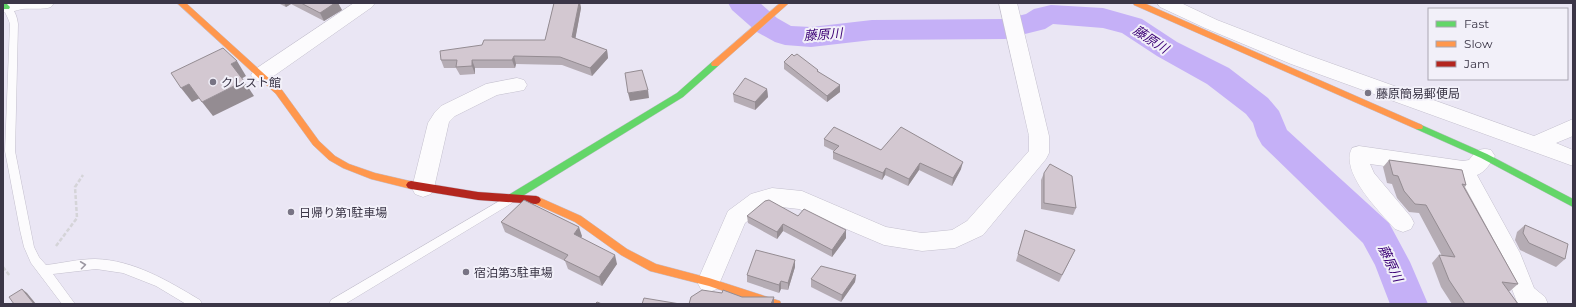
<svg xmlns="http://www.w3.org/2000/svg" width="1576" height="307" font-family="Montserrat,'Noto Sans JP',sans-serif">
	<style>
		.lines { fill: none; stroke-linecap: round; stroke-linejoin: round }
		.river { fill: #c5b0f7; fill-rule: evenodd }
		.lane-casing { stroke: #c4c0ce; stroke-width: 1 }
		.street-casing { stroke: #c4c0ce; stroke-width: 1 }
		.fast-casing { stroke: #c4c0ce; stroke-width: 1 }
		.slow-casing { stroke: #c4c0ce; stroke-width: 1 }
		.jam-casing { stroke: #c4c0ce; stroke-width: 1 }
		.path { stroke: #d5d4d8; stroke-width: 2.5; stroke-dasharray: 4 2; stroke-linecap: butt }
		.lane { fill: #fcfbfd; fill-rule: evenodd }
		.street { fill: #fcfbfd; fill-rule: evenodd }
		.fast { fill: #63d668; fill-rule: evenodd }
		.slow { fill: #ff974d; fill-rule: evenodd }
		.jam { fill: #b3261e; fill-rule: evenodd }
		.wall { fill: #b5acb4 }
		.shaded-wall { fill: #948c92 }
		.building { fill: #d3c8d1; stroke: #948c92 }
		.oneway { stroke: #9c98a2 }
		.poi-dot { fill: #787484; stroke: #f2f0f9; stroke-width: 1.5 }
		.labels { text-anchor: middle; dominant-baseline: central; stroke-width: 4; stroke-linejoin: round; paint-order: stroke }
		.poi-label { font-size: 12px; fill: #3b3647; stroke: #f2f0f9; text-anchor: start }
		.water-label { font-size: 13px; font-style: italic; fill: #3b0075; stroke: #f2f0f9 }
	</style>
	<rect width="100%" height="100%" fill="#eae6f4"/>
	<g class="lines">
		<path class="river" d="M 728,3 L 760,3 L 777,18 L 791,26 L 811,27 L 872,20 L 1005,19 L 1026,14 L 1034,9 L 1051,5 L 1103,8 L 1142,19 L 1177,42 L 1229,68 L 1268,98 L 1279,111 L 1287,130 L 1389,223 L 1410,262 L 1428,304 L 1390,304 L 1375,265 L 1363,243 L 1262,145 L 1257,136 L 1253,123 L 1246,114 L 1207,84 L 1157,56 L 1122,33 L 1103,28 L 1053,24 L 1045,29 L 1005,39 L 872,40 L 811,47 L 785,45 L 775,42 L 757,32 L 732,10 Z"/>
		<defs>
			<g id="lane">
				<path d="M 6,4 C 14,7 17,16 18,24 L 15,151 L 34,247 L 39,257 L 46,265 C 63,263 79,259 95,259 C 134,260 168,281 200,300 L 202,304 L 186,304 L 156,286 L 123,273 L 96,269 L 53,274 L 75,304 L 62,304 L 31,263 L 24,247 L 20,230 L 5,151 L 10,24 C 8,17 3,10 3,5 Z"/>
				<path d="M 508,196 L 512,197 L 513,200 L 512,203 L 345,304 L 329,304 L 331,300 Z"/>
			</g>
			<g id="street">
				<path d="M 3,3 L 54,3 L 51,7 C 42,10 32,8 22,9 C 16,10 9,14 3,12 Z"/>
				<path d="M 354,3 L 375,3 L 372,7 L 268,80 L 261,82 L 254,80 L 251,75 L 254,70 Z"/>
				<path d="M 999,3 L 1017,3 L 1049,136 L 1049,153 L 1046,159 L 983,235 L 955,248 L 922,251 L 884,245 L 799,209 L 772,206 L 765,207 L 745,223 L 717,289 L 709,292 L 701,289 L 697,282 L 728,211 L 751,194 L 772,188 L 802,191 L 886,227 L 922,233 L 952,230 L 967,221 L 1029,151 L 1029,136 Z"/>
				<path d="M 1157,3 L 1181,3 L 1217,20 L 1305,54 L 1534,136 L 1573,119 L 1573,136 L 1556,143 L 1573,150 L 1573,166 L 1291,64 L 1205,28 L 1160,7 Z"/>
				<path d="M 517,78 L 524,80 L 527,85 L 524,90 L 497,95 L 455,116 L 449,122 L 434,188 L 431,194 L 423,197 L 415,194 L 412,188 L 428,123 L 435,112 L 441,106 L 486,84 Z"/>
				<path d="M 1359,146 L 1463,161 L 1469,160 C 1476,151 1480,147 1491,150 L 1495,156 C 1490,164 1485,172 1477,175 L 1520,253 L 1534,288 L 1545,297 L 1548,304 L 1519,304 L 1517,302 L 1501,261 L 1456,176 L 1370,164 L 1374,173 L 1411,217 L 1414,223 L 1411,229 L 1403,232 L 1395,229 C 1380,212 1339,172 1352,148 Z"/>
			</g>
			<g id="fast">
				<path d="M 3,3 L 6,3 L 10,7 L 9,9 L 3,9 Z"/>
				<path d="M 715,61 L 718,62 L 719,64 L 718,66 L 683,97 L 516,200 L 510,200 L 508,197 L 510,194 L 677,93 L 712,62 Z"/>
				<path d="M 1419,124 L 1487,154 L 1573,199 L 1573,207 L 1481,158 L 1416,129 L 1415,127 L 1416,125 Z"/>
			</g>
			<g id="slow">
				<path d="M 177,3 L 186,3 L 282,90 L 319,141 L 335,156 L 349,164 L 375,173 L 414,182 L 416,185 L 414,188 L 411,189 L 371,179 L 343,168 L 329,160 L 313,145 L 276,94 Z"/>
				<path d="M 780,3 L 789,3 L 718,66 L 712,66 L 711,64 L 712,62 Z"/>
				<path d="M 1133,3 L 1144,3 L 1422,125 L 1423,127 L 1422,129 L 1416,129 L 1134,5 Z"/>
				<path d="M 536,196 L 581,216 L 627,249 L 656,264 L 709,278 L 780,301 L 781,304 L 762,304 L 709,286 L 650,271 L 621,255 L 575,222 L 533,203 L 531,200 L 533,197 Z"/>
			</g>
			<path id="jam" d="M 411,181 L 478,192 L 536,196 L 539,197 L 541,200 L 539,203 L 536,204 L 478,200 L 411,189 L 408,188 L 406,185 L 408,182 Z"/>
		</defs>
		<use href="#lane" class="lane-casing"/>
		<use href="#street" class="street-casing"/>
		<use href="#fast" class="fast-casing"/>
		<use href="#slow" class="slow-casing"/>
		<use href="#jam" class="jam-casing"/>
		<g class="path">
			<path d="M 56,246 L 77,218 L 75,187 L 83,175"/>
			<path d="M 3,267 L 10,276"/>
		</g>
		<use href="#lane" class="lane"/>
		<use href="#street" class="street"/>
		<use href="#fast" class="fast"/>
		<use href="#slow" class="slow"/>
		<use href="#jam" class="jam"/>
	</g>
	<g class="wall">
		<path d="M 278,3 L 338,3 L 342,10 L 324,21 L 291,4 L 286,7 Z"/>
		<path d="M 554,3 L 580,3 L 581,8 L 575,39 L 607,50 L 608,58 L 592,76 L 562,65 L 516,64 L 515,68 L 475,68 L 475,74 L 460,75 L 456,68 L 444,68 L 441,60 L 545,40 Z"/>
		<path d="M 784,62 L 818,71 L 840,92 L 827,102 L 784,69 Z"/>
		<path d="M 767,89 L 768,97 L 755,110 L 734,102 L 733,94 Z"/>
		<path d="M 824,139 L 881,150 L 961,169 L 952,186 L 919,170 L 908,186 L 885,175 L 882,180 L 833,159 L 833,152 L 834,151 L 824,146 Z"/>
		<path d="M 1389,160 L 1462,170 L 1466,185 L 1465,187 L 1518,284 L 1510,291 L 1508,291 L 1518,304 L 1452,304 L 1441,287 L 1432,263 L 1439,255 L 1442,256 L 1419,213 L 1409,212 L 1397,198 L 1392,184 L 1387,183 L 1383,167 Z"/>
		<path d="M 1044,173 L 1076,208 L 1073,215 L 1041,209 L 1041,180 Z"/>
		<path d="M 747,216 L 798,216 L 846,238 L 832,257 L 783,231 L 777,239 L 748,223 Z"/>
		<path d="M 501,222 L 582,236 L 581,238 L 617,264 L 602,286 L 568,269 L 565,261 L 505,232 Z"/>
		<path d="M 1525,225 L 1565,259 L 1556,267 L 1520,250 L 1515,240 L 1517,232 Z"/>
		<path d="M 1025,230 L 1075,250 L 1059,282 L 1016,261 Z"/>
		<path d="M 795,260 L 795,267 L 788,290 L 781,289 L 779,293 L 747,282 L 747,275 Z"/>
		<path d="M 856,275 L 855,282 L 841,302 L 811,287 L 811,279 Z"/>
	</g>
	<g class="shaded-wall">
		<path d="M 284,3 L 291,3 L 291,4 L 286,7 Z"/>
		<path d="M 335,3 L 338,3 L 342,10 L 324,21 L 320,13 Z"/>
		<path d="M 579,3 L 580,3 L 581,8 L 574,46 L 572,37 Z"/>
		<path d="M 607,50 L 608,58 L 592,76 L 590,68 Z"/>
		<path d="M 514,56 L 516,64 L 515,68 L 512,60 Z"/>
		<path d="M 472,60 L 475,68 L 475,74 L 472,66 Z"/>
		<path d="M 237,61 L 246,76 L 241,79 L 231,64 Z"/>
		<path d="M 244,81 L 254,96 L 213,116 L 202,102 Z"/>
		<path d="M 189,84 L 200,98 L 192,102 L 181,88 Z"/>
		<path d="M 840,85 L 840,92 L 827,102 L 827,96 Z"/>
		<path d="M 767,89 L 768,97 L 755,110 L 755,102 Z"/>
		<path d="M 648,90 L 649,98 L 630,101 L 628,93 Z"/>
		<path d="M 963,162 L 961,169 L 952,186 L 953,178 Z"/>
		<path d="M 920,163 L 919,170 L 908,186 L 909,179 Z"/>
		<path d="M 886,168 L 885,175 L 882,180 L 883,173 Z"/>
		<path d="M 783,224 L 783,231 L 777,239 L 777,232 Z"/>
		<path d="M 579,227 L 582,236 L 577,243 L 574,234 Z"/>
		<path d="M 846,230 L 846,238 L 832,257 L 832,250 Z"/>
		<path d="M 615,255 L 617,264 L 602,286 L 599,277 Z"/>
		<path d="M 795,260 L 795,267 L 788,290 L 788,283 Z"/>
		<path d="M 856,275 L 855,282 L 841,302 L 842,295 Z"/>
		<path d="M 781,281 L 781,289 L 779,293 L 779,285 Z"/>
		<path d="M 22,289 L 27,293 L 36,304 L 34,304 Z"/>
		<path d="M 774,297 L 774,304 L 771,304 Z"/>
	</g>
	<g class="building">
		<path d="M 301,3 L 335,3 L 320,13 Z"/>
		<path d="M 554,3 L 579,3 L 572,37 L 607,50 L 590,68 L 560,57 L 514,56 L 512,60 L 472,60 L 472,66 L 456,67 L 457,60 L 441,60 L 440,51 L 482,45 L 484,40 L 545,40 Z"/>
		<path d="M 223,48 L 237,61 L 231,64 L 244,81 L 202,102 L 189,84 L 181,88 L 171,73 Z"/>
		<path d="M 792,54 L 794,56 L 797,54 L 818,70 L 817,71 L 840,85 L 827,96 L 784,62 Z"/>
		<path d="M 642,70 L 648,90 L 628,93 L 625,73 Z"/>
		<path d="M 745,78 L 767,89 L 755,102 L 733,94 Z"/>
		<path d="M 834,127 L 881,150 L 901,127 L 963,162 L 953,178 L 920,163 L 909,179 L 886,168 L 883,173 L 833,152 L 839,146 L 824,139 Z"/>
		<path d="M 1389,160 L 1462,170 L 1466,185 L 1462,184 L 1518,284 L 1502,282 L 1518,304 L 1465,304 L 1449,280 L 1439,255 L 1455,257 L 1426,205 L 1415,204 L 1404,191 L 1398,176 L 1393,175 Z"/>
		<path d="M 1050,164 L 1072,176 L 1076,208 L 1044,203 L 1044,173 Z"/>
		<path d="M 524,200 L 579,227 L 574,234 L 615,255 L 599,277 L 564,260 L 568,255 L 501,222 Z"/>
		<path d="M 769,200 L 798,216 L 804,209 L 846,230 L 832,250 L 783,224 L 777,232 L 747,216 L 765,201 Z"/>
		<path d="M 1525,225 L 1568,244 L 1565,259 L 1529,243 L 1523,233 Z"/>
		<path d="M 1025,230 L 1075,250 L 1062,275 L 1018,254 Z"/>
		<path d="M 756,250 L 795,260 L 788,283 L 781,281 L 779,285 L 747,275 Z"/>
		<path d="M 821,266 L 856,275 L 842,295 L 811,279 Z"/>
		<path d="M 22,289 L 34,304 L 14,304 L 9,297 Z"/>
		<path d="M 702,290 L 722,293 L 723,290 L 742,297 L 774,297 L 771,304 L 689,304 L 691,297 Z"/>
		<path d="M 644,298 L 680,304 L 642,304 Z"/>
		<path d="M 597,302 L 602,304 L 595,304 Z"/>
	</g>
	<defs><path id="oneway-chevron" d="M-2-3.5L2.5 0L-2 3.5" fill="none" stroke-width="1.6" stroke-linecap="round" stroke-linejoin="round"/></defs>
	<use class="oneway" href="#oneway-chevron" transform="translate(83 265) rotate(-7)"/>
	<g class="poi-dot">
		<circle cx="213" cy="82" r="4"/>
		<circle cx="1368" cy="93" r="4"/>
		<circle cx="291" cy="212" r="4"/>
		<circle cx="466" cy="272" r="4"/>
	</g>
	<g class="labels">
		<g class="poi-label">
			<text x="221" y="82">クレスト館</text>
			<text x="1376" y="93">藤原簡易郵便局</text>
			<text x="299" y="212">日帰り第1駐車場</text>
			<text x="474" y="272">宿泊第3駐車場</text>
		</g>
		<g class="water-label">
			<text transform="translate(823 34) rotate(-4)">藤原川</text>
			<text transform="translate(1151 39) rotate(33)">藤原川</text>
			<text transform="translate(1391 263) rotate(65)">藤原川</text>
		</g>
	</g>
	<rect width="1576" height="307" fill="none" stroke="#3b3647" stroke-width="8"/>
	<rect x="1428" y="8" width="140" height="72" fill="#f2f0f9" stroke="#a9a6b2"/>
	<rect x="1436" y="21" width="20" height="6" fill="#63d668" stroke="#a9a6b2"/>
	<text x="1464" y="28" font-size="12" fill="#3b3647">Fast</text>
	<rect x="1436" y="41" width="20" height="6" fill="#ff974d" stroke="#a9a6b2"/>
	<text x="1464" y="48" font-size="12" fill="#3b3647">Slow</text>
	<rect x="1436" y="61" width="20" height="6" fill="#b3261e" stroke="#a9a6b2"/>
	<text x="1464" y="68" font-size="12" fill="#3b3647">Jam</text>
</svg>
